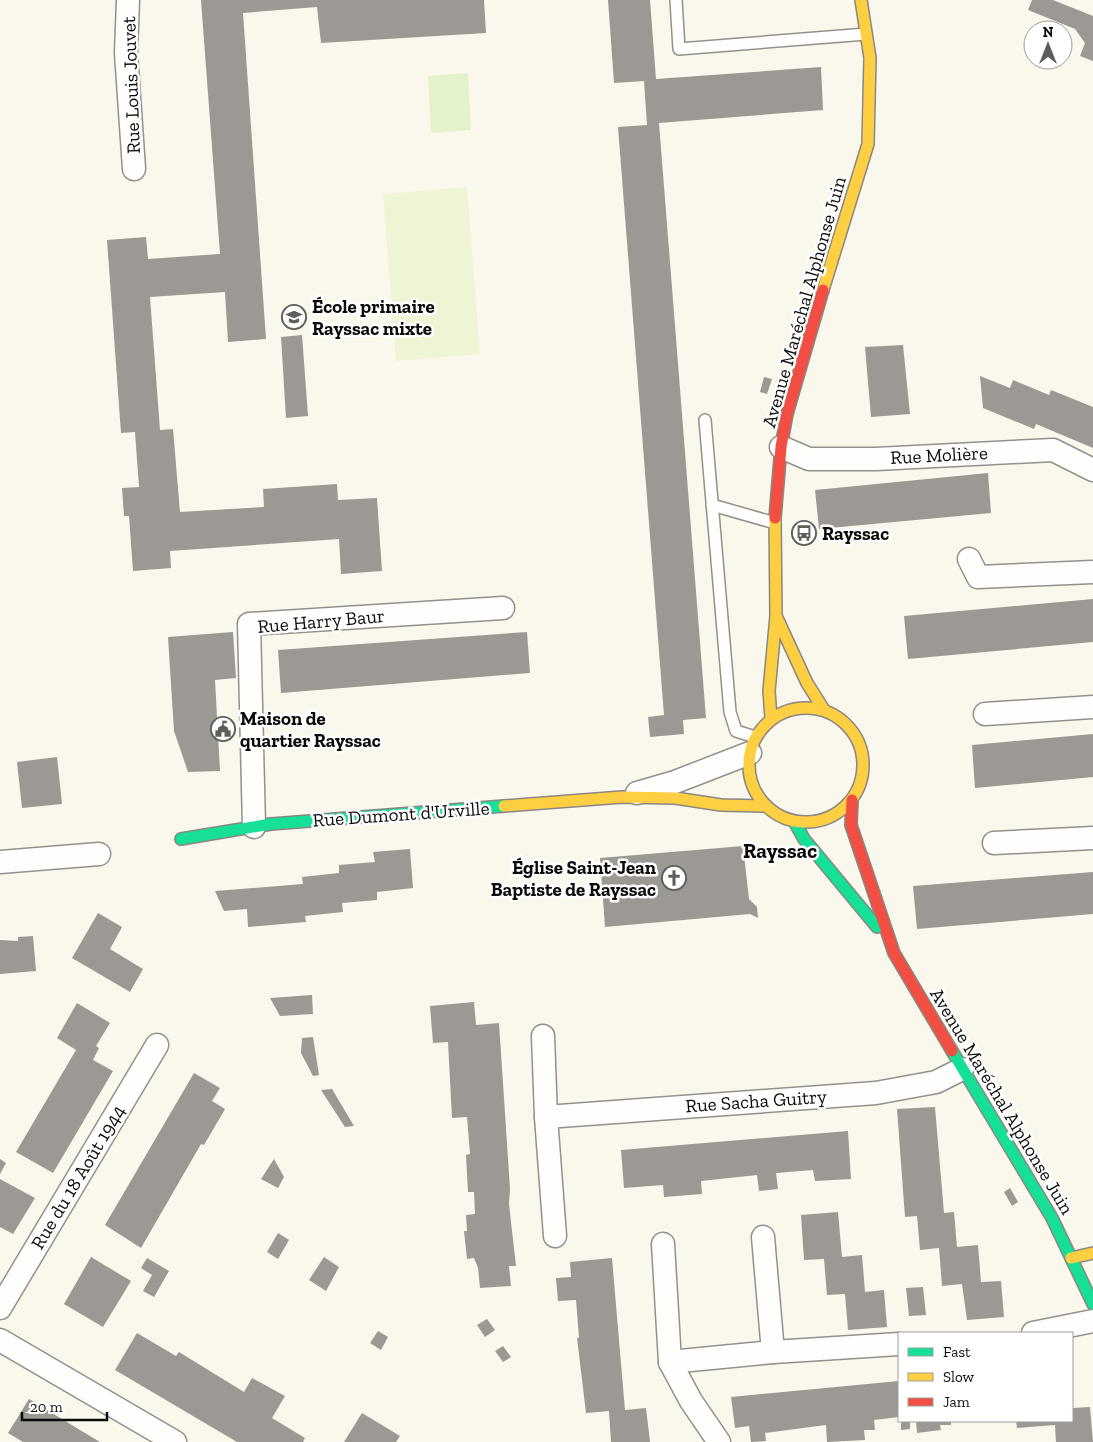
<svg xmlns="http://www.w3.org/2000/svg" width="1093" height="1442" font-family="'Zilla Slab',serif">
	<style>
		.green { fill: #e3f2cb }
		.pitch { fill: #edf5d5 }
		.building { fill: #9c9994 }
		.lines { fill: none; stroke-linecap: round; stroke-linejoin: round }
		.lane-casing { stroke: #93918d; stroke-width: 14 }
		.street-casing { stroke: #93918d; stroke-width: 25 }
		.fast-casing { stroke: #898883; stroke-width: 14 }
		.slow-casing { stroke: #898883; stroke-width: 14 }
		.jam-casing { stroke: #898883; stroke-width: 14 }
		.lane { stroke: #fefefc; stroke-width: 11 }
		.street { stroke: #fefefc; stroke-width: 22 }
		.fast { stroke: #16e098; stroke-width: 11 }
		.slow { stroke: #ffcf43; stroke-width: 11 }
		.jam { stroke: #f24e42; stroke-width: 11 }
		.labels { text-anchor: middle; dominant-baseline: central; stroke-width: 5; stroke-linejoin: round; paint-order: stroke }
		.street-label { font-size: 19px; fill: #0b0b0b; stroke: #fff }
		.poi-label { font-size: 19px; font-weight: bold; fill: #0b0b0b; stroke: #fff; text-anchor: start }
		.quarter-label { font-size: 21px; font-weight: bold; fill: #0b0b0b; stroke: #fff }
	</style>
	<rect width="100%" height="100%" fill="#faf7ed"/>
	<path class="green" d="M 468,73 L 471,130 L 431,133 L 428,76 Z"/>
	<path class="pitch" d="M 467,187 L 480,354 L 396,361 L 383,194 Z"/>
	<g class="building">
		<path d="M 201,0 L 484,0 L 486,33 L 321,43 L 317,7 L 243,13 L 266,339 L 228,342 L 225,292 L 150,297 L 160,430 L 173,429 L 180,512 L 264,507 L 263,489 L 337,484 L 338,500 L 377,498 L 382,571 L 341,574 L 339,539 L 170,551 L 171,568 L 133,571 L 129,516 L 124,516 L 122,488 L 139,487 L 135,432 L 121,433 L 107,240 L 146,237 L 148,259 L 220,254 Z"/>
		<path d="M 608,0 L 650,0 L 656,79 L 821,67 L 823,110 L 659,123 L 706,718 L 683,720 L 684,734 L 650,737 L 648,717 L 664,715 L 618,127 L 647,125 L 644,81 L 614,83 Z"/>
		<path d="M 1032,0 L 1053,0 L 1093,16 L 1093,61 L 1080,56 L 1085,43 L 1075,29 L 1028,10 Z"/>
		<path d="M 302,335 L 308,416 L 286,418 L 281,337 Z"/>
		<path d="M 903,345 L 910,414 L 871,417 L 865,347 Z"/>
		<path d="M 980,376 L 1010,388 L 1013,380 L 1049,395 L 1051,390 L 1093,407 L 1093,448 L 1036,424 L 1034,429 L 983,408 Z"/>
		<path d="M 764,377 L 772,379 L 767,394 L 760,392 Z"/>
		<path d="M 988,473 L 991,513 L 819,529 L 815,490 Z"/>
		<path d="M 1093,599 L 1093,642 L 908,659 L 904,616 Z"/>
		<path d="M 233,632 L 236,678 L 215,680 L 220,771 L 188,772 L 174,731 L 168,637 Z"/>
		<path d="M 527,632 L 530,673 L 281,693 L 278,650 Z"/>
		<path d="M 1093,734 L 1093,777 L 975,788 L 972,745 Z"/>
		<path d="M 57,757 L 62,804 L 22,808 L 17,762 Z"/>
		<path d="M 743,846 L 749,899 L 757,907 L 758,918 L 750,914 L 605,927 L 600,858 Z"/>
		<path d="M 410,849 L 413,888 L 377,892 L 377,900 L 342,903 L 343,912 L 305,916 L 306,922 L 248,927 L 247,909 L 224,911 L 215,891 L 303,884 L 302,877 L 339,873 L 339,865 L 375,862 L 373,852 Z"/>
		<path d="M 1093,872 L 1093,914 L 917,929 L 913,886 Z"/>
		<path d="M 98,913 L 122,927 L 110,949 L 143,969 L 130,992 L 72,958 Z"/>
		<path d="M 33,936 L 36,971 L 0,974 L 0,940 L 18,941 L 18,937 Z"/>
		<path d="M 312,995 L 313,1014 L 280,1016 L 270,998 Z"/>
		<path d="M 474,1002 L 476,1025 L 499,1023 L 510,1189 L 509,1204 L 516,1266 L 509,1266 L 511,1286 L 480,1288 L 478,1268 L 474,1258 L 467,1259 L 464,1231 L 467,1231 L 466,1215 L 475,1214 L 474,1192 L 468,1192 L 466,1155 L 470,1154 L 467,1117 L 452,1118 L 448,1042 L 433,1043 L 430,1006 Z"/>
		<path d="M 77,1003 L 110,1023 L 96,1046 L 99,1048 L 93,1060 L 113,1071 L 53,1173 L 16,1152 L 76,1050 L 57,1038 Z"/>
		<path d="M 313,1037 L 319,1075 L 313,1076 L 301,1053 L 302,1038 Z"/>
		<path d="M 194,1073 L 220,1088 L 212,1101 L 225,1109 L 204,1145 L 201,1144 L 141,1248 L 105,1225 Z"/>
		<path d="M 332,1089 L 354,1126 L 345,1127 L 321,1090 Z"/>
		<path d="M 935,1107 L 944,1213 L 954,1212 L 957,1247 L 978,1245 L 981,1282 L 1001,1281 L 1004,1317 L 967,1320 L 962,1284 L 942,1286 L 939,1248 L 920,1250 L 917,1216 L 905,1217 L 897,1109 Z"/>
		<path d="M 848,1131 L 851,1179 L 815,1181 L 813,1170 L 776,1173 L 778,1189 L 759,1191 L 757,1175 L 701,1181 L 702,1194 L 664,1197 L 663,1185 L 624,1188 L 621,1150 Z"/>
		<path d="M 0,1159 L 6,1163 L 0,1174 Z"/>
		<path d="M 274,1159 L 284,1177 L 278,1188 L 261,1179 Z"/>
		<path d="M 0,1179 L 35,1198 L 13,1234 L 0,1227 Z"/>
		<path d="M 1010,1188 L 1018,1202 L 1012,1206 L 1004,1192 Z"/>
		<path d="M 838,1212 L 842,1257 L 862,1255 L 865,1292 L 884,1290 L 887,1327 L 848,1330 L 845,1294 L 827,1295 L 824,1259 L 804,1260 L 801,1215 Z"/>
		<path d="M 278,1233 L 289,1240 L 278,1259 L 267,1252 Z"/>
		<path d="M 91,1257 L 131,1281 L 103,1327 L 64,1304 Z"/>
		<path d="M 324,1257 L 339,1267 L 326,1291 L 309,1280 Z"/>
		<path d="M 147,1258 L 169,1271 L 154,1297 L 143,1291 L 152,1275 L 141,1268 Z"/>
		<path d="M 612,1258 L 625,1410 L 646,1408 L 650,1442 L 611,1442 L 609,1411 L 586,1413 L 577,1338 L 579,1338 L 576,1300 L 558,1301 L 556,1278 L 571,1277 L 570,1262 Z"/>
		<path d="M 923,1287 L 926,1315 L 909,1316 L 906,1288 Z"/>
		<path d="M 487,1319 L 495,1330 L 485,1337 L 477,1325 Z"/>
		<path d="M 378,1331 L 388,1337 L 381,1350 L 370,1343 Z"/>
		<path d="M 137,1333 L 176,1356 L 179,1352 L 244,1392 L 252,1378 L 285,1396 L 272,1418 L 305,1438 L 303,1442 L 237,1442 L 115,1370 Z"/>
		<path d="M 503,1346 L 511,1357 L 503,1362 L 495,1351 Z"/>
		<path d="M 899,1381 L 899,1417 L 874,1420 L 875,1430 L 864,1430 L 865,1440 L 827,1442 L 826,1425 L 765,1433 L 766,1441 L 751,1442 L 749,1426 L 735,1428 L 731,1397 Z"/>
		<path d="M 29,1399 L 42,1407 L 100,1442 L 23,1442 L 8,1433 Z"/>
		<path d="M 1090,1407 L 1093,1442 L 1056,1442 L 1055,1425 L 1017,1428 L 1016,1421 L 1072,1421 L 1072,1408 Z"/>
		<path d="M 362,1413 L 400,1436 L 396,1442 L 344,1442 Z"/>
		<path d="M 901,1421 L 910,1421 L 910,1429 L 901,1430 Z"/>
		<path d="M 916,1421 L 951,1421 L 951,1425 L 940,1425 L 941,1430 L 917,1433 Z"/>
	</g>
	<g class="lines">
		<defs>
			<g id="lane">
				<path d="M 676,0 L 679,49 L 866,34"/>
				<path d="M 705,420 L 730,712 L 736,731 L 755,737"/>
				<path d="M 712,505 L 775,523"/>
			</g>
			<g id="street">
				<path d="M 128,0 L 126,53 L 134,169"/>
				<path d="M 781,447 L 809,459 L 876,459 L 1053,450 L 1093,470"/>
				<path d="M 969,559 L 978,577 L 1093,572"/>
				<path d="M 985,714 L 1093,707"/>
				<path d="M 637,793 L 675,782 L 750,753"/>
				<path d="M 254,827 L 249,624 L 503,608"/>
				<path d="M 994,843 L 1093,838"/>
				<path d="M 0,862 L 99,854"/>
				<path d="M 543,1036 L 546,1117"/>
				<path d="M 555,1236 L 546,1117 L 876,1093 L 936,1082 L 962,1069"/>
				<path d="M 763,1237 L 773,1352"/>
				<path d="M 663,1244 L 670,1362"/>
				<path d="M 0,1308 L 157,1045"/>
				<path d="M 1033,1333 L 1093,1321"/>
				<path d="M 0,1340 L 175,1442"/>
				<path d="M 719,1442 L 691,1401 L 670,1362 L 773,1352 L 899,1344"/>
			</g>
			<g id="fast">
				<path d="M 794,821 L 804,839 L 877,927"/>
				<path d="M 181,839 L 271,824 L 504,806"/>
				<path d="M 952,1051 L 1052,1218 L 1093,1304"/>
			</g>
			<g id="slow">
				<path d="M 823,290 L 868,144 L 870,58 L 861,0"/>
				<path d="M 777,618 L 807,683 L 824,710"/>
				<circle cx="806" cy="765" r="57"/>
				<path d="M 771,718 L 769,691 L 776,616 L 775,518"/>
				<path d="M 504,806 L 622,797 L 675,798 L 721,805 L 766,806"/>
				<path d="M 1071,1258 L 1093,1253"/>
			</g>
			<g id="jam">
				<path d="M 775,518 L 781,447 L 787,414 L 823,290"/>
				<path d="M 852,800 L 851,825 L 894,953 L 952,1051"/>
			</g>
		</defs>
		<use href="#lane" class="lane-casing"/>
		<use href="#street" class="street-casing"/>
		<use href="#fast" class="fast-casing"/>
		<use href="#slow" class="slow-casing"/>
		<use href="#jam" class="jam-casing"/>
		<use href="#lane" class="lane"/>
		<use href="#street" class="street"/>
		<use href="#fast" class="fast"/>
		<use href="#slow" class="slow"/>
		<use href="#jam" class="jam"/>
	</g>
	<defs>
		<symbol id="school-ring" viewBox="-11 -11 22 22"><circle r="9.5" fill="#fff" stroke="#5f5e5a" stroke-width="1.5"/><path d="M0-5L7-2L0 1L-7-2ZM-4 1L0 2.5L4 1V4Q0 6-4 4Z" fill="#5f5e5a"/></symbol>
		<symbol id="bus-ring" viewBox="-11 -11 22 22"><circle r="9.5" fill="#fff" stroke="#5f5e5a" stroke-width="1.5"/><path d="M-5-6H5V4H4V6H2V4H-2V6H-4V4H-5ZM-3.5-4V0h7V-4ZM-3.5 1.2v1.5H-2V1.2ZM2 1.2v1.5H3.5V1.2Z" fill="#5f5e5a"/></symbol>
		<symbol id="civic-ring" viewBox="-11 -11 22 22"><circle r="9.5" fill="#fff" stroke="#5f5e5a" stroke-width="1.5"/><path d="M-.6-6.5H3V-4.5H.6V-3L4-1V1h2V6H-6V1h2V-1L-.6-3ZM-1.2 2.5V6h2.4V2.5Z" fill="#5f5e5a"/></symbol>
		<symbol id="church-ring" viewBox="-11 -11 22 22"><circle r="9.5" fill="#fff" stroke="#5f5e5a" stroke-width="1.5"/><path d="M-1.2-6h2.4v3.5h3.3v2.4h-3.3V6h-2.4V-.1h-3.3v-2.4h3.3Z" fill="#5f5e5a"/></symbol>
	</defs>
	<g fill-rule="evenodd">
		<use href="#school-ring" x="280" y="303" width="28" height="28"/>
		<use href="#bus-ring" x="790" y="519" width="28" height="28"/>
		<use href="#civic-ring" x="209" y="715" width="28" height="28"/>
		<use href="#church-ring" x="660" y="864" width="28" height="28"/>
	</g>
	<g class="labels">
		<g class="street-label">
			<text transform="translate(131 85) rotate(-92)">Rue Louis Jouvet</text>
			<text transform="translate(804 302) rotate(-74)">Avenue Maréchal Alphonse Juin</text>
			<text transform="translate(939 455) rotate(-3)">Rue Molière</text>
			<text transform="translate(321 621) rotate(-5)">Rue Harry Baur</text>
			<text transform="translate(401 814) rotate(-4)">Rue Dumont d'Urville</text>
			<text transform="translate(756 1101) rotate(-4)">Rue Sacha Guitry</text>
			<text transform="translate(1002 1101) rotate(59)">Avenue Maréchal Alphonse Juin</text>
			<text transform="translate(78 1177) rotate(-59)">Rue du 18 Août 1944</text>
		</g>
		<g class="poi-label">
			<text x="312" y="306">École primaire<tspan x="312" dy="22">Rayssac mixte</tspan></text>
			<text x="822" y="533">Rayssac</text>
			<text x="240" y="718">Maison de<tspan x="240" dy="22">quartier Rayssac</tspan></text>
			<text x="656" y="867" text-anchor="end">Église Saint-Jean<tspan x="656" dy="22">Baptiste de Rayssac</tspan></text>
		</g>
		<g class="quarter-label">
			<text x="780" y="850">Rayssac</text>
		</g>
	</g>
	<rect x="898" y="1332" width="175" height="90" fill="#ffffff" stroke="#9d9d9d"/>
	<rect x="908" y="1348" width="25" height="8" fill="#16e098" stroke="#9d9d9d"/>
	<text x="943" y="1357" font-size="15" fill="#0b0b0b">Fast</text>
	<rect x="908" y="1373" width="25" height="8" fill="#ffcf43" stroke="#9d9d9d"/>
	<text x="943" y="1382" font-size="15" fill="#0b0b0b">Slow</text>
	<rect x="908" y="1398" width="25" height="8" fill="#f24e42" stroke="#9d9d9d"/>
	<text x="943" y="1407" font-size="15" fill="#0b0b0b">Jam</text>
	<g transform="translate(1048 45)"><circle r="24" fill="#ffffff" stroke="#9d9d9d"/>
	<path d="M0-4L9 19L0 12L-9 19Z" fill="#5f5e5a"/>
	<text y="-8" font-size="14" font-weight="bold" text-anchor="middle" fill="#0b0b0b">N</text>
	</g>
	<path d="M22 1412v8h85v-8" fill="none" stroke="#0b0b0b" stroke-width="2.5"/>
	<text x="30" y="1412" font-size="15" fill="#0b0b0b" stroke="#ffffff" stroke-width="4" paint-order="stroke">20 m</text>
</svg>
